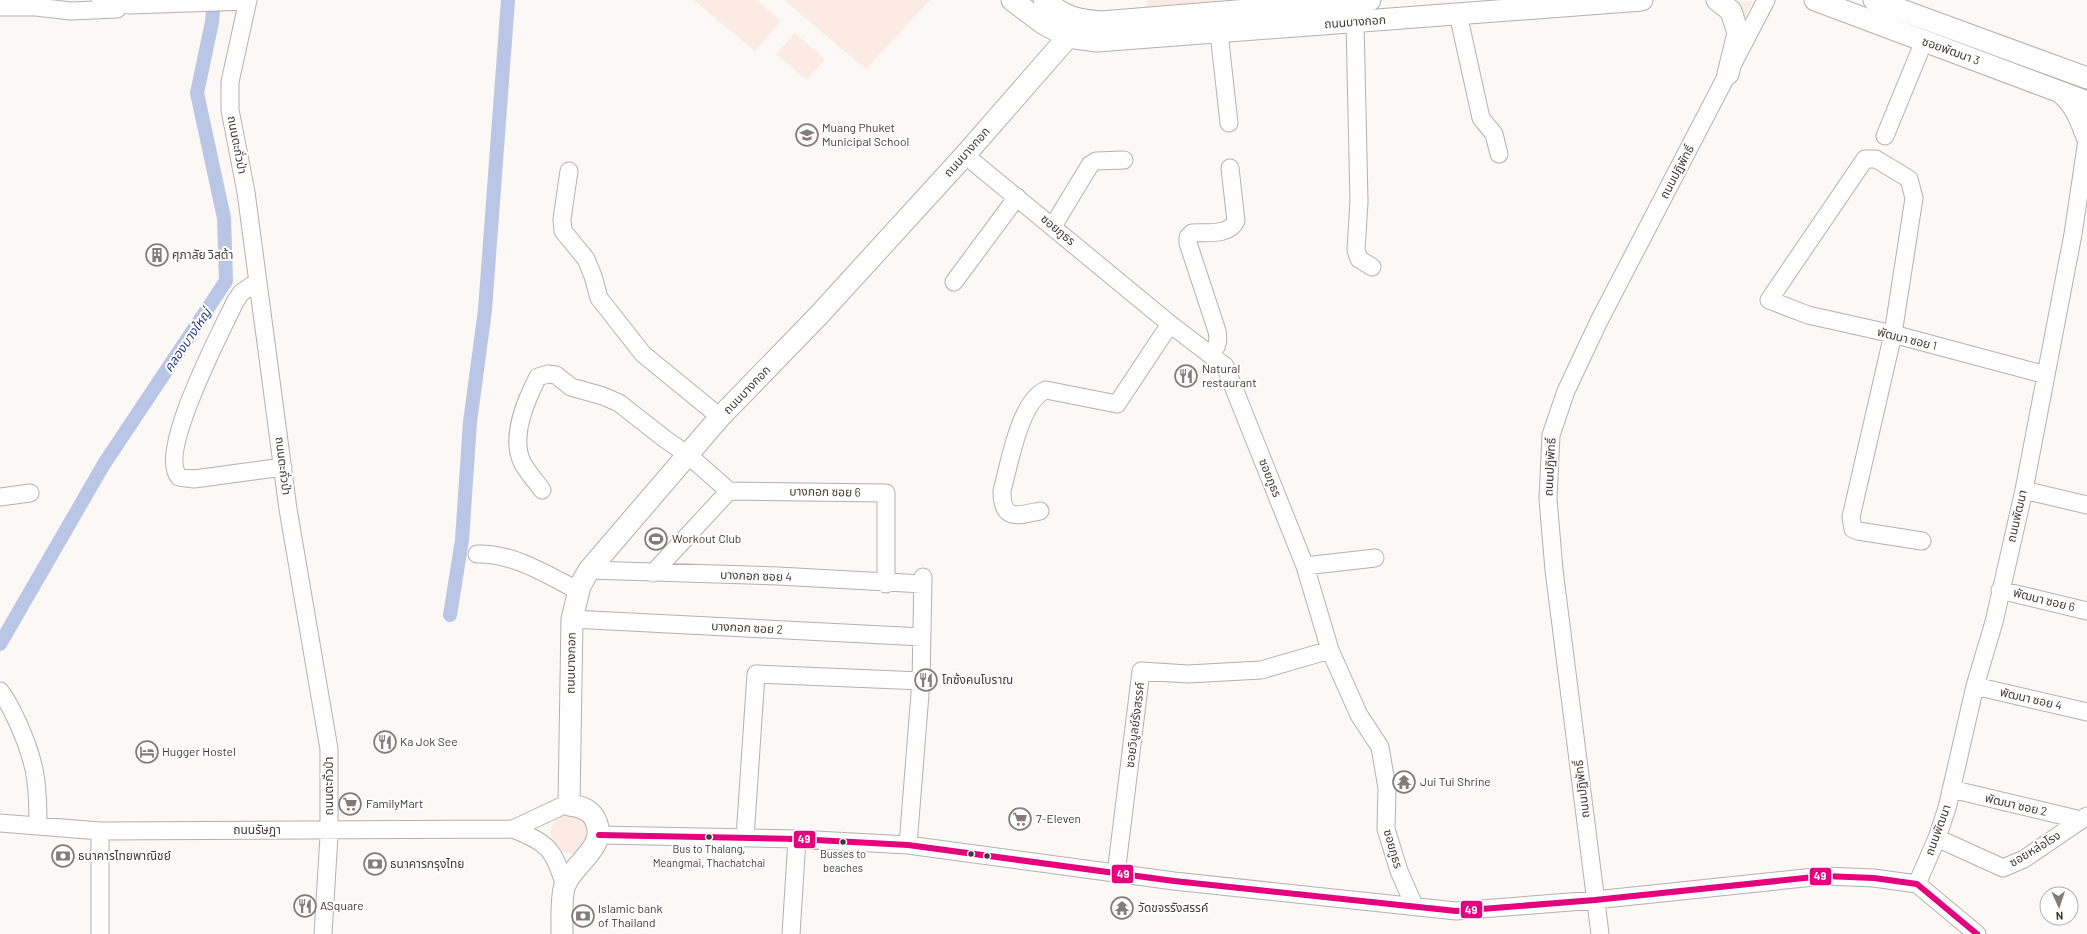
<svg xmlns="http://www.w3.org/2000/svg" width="2087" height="934" viewBox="0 0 2087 934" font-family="Barlow,'Noto Sans Thai',sans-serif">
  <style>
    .green { fill: #fceae4 }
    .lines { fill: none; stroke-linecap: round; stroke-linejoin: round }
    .canal { stroke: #bac6e5; stroke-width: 14 }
    .minor-casing { stroke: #b6b0ae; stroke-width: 19 }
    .major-casing { stroke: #b6b0ae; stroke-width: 23 }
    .minor { stroke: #fefefe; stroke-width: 17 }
    .major { stroke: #fefefe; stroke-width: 21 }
    .bus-1-casing { stroke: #fff; stroke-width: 9 }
    .bus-1 { stroke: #e5007d; stroke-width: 6 }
    .bus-dot { fill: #423936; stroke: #fff; stroke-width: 1.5 }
    .labels { text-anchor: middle; stroke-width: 4; stroke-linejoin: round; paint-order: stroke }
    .bus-label { font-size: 11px; fill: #423936; stroke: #fff }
    .street-label { font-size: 12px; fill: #423936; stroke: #fff }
    .poi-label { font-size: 12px; fill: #423936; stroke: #fff; text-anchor: start }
    .water-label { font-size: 13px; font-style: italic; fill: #2e427a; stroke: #fff }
    .line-badge { stroke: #fff; stroke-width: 1.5 }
    .badge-label { font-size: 11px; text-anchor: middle; font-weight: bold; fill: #fff }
  </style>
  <rect width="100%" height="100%" fill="#fbf8f6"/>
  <path class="green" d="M694,0H757L781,21L755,51Z
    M784,0H930L866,69Z
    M1147,0H1226L1146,7Z
    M1753,1L1744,18L1735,2Z
    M795,33L825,59L807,80L776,54Z
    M565,814L583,817L592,835L576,854L562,852L552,842C549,829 552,820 565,814Z"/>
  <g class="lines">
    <path class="canal" d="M450,615L462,540L470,422L485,310L508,0
      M0,644L104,464L226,281L224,218L197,93L212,22L214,0"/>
    <g class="minor-casing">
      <path id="minor" d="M100,0L129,5L248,1
        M248,0L230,82V110L246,192L288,509L329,749V836L323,934
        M0,7H36L71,11L117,9
        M1458,14L1481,118L1494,134L1499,154
        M1355,22L1359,202L1356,250L1359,259L1372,267
        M1219,33L1229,123
        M1885,136L1924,41
        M965,155L1170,324L1225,366L1305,566L1330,650L1359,715L1380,747L1387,788L1386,829L1399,871L1414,905
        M569,171L562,219L563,231L586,259L593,276L599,298L643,354L720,417
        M1053,226L1090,165L1096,161L1124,160
        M258,281L241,293L235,302C221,332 157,452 179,477L194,479L283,467
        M954,282L1017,197
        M1211,355C1217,347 1219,342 1217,331L1188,243V237L1192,233C1206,232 1229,236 1236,221L1230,168
        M542,490C536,481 527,472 522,462C510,436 526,400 538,377L548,374L556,375L571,387L603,396L619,403L665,439L688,455L729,491L886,493V584
        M2024,490L2087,505
        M0,497L30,493
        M1040,511C1016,516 1002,521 1002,491C1009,465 1020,400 1046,390L1117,404L1170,324
        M1922,541L1858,531L1853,529L1851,517L1893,334L1914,198L1909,179L1876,159H1865L1769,300L1808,315L1893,334L2046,375
        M477,554C514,553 547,575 579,591
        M1305,566L1375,558
        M589,570L778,576L923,584
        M653,573L729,491
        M2000,590L2087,611
        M572,619L922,637
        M921,681L923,577
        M1975,686L2087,712
        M0,691C8,701 13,712 18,723C36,763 38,783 38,826
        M1951,789L2081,820
        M0,823L100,831L513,829L562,806L569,805
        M513,829C549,844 553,848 565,886
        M599,835L797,839L908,845L1174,881L1456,911L1595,900L1824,876L1874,878L1917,884L1977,934
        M745,838L756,674L921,681L908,845
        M1937,838L2003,868L2024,859L2087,816
        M1116,874L1141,671L1188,674L1261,670L1330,650
        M1917,884L1937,838L1947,808L1975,686L1994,622L2024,490L2073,234L2087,140
        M100,934V831
        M791,934L797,839
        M1600,934L1554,570L1548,499L1551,435L1566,391L1599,321L1766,0"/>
    </g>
    <g class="major-casing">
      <path id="major" d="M1012,0L1044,24L1068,37L1097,41L1642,0
        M1044,0C1065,17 1075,20 1101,22L1370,0
        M1717,0L1731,11L1738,33L1728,74
        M1815,0L2087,102
        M1874,0L2087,78
        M2060,92C2075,104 2080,119 2087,137
        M562,934C562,923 561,894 565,885C574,862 609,847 595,819C590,809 580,806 569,805L572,619L580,586L589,570L720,417L819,315L965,155L1068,37L1077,20"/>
    </g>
    <use href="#minor" class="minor"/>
    <use href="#major" class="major"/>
    <g class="bus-1-casing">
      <path id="bus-1" d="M599,835L797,839L908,845L1174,881L1456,911L1595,900L1824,876L1874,878L1917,884L1977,934"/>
    </g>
    <use href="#bus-1" class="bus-1"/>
  </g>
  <defs>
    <g id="school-ring" transform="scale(1.15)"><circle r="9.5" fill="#fff" stroke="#837c79" stroke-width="1.5"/><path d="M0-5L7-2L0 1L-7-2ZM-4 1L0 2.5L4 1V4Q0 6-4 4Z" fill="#837c79"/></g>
    <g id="building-ring" transform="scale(1.15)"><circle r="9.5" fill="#fff" stroke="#837c79" stroke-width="1.5"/><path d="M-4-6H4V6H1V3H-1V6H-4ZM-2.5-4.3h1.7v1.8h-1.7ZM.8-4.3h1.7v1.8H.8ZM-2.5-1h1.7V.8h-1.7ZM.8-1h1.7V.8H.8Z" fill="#837c79"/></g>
    <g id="restaurant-ring" transform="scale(1.15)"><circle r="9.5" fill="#fff" stroke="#837c79" stroke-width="1.5"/><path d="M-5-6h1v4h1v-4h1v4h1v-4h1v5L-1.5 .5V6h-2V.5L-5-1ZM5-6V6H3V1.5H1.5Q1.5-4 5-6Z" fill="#837c79"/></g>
    <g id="stadium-ring" transform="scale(1.15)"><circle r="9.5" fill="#fff" stroke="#837c79" stroke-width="1.5"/><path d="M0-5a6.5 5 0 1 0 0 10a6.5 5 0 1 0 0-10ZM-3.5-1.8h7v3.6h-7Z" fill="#837c79"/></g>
    <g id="hotel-ring" transform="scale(1.15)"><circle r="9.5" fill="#fff" stroke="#837c79" stroke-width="1.5"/><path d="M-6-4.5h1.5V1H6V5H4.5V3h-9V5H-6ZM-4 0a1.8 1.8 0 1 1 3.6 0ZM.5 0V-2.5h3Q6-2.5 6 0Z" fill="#837c79"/></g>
    <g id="temple-ring" transform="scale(1.15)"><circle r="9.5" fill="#fff" stroke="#837c79" stroke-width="1.5"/><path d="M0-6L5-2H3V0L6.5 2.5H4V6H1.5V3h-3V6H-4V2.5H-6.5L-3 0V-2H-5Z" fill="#837c79"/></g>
    <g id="supermarket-ring" transform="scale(1.15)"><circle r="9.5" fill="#fff" stroke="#837c79" stroke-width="1.5"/><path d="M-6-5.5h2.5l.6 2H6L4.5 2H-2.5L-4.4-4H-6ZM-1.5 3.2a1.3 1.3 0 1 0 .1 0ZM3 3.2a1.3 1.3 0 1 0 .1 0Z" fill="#837c79"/></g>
    <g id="bank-ring" transform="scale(1.15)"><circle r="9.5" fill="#fff" stroke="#837c79" stroke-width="1.5"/><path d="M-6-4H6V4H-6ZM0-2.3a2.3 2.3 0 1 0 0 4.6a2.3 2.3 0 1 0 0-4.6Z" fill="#837c79"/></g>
  </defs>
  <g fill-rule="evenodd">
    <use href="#school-ring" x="807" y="135"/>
    <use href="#building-ring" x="157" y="255"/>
    <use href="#restaurant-ring" x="1186" y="376"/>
    <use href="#stadium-ring" x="656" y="539"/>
    <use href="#restaurant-ring" x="926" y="680"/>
    <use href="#restaurant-ring" x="385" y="742"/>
    <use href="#hotel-ring" x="147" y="752"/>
    <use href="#temple-ring" x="1404" y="782"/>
    <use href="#supermarket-ring" x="350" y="804"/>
    <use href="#supermarket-ring" x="1020" y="819"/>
    <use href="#bank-ring" x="63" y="856"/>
    <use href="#bank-ring" x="375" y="864"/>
    <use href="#restaurant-ring" x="305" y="906"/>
    <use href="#temple-ring" x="1122" y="908"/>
    <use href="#bank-ring" x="583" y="916"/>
  </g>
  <g class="bus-dot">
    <circle cx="709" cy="837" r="3.5"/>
    <circle cx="843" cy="842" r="3.5"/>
    <circle cx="971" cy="854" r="3.5"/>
    <circle cx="987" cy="856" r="3.5"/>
  </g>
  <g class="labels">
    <g class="bus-label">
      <text x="709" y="853">Bus to Thalang,<tspan x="709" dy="14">Meangmai, Thachatchai</tspan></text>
      <text x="843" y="858">Busses to<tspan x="843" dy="14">beaches</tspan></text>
    </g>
    <g class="street-label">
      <text transform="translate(1355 22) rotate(-4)" y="4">ถนนบางกอก</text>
      <text transform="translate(1951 51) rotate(20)" y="4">ซอยพัฒนา 3</text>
      <text transform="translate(237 145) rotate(79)" y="4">ถนนตะกั่วป่า</text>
      <text transform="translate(967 152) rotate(-48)" y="4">ถนนบางกอก</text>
      <text transform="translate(1677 172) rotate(-62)" y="4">ถนนปฏิพัทธิ์</text>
      <text transform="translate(1058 230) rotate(40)" y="4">ซอยภูธร</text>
      <text transform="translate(1907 339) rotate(14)" y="4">พัฒนา ซอย 1</text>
      <text transform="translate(747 390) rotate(-46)" y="4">ถนนบางกอก</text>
      <text transform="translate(283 466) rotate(83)" y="4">ถนนตะกั่วป่า</text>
      <text transform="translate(1550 467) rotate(-87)" y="4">ถนนปฏิพัทธิ์</text>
      <text transform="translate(1270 478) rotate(68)" y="4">ซอยภูธร</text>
      <text transform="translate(825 492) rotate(1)" y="4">บางกอก ซอย 6</text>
      <text transform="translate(2017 516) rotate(-77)" y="4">ถนนพัฒนา</text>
      <text transform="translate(756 576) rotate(2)" y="4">บางกอก ซอย 4</text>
      <text transform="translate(2044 600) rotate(14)" y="4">พัฒนา ซอย 6</text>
      <text transform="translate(747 628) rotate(3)" y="4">บางกอก ซอย 2</text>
      <text transform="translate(571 663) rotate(-89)" y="4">ถนนบางกอก</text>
      <text transform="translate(2031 699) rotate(13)" y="4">พัฒนา ซอย 4</text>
      <text transform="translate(1135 725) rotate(-83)" y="4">ซอยวิบูลย์รังสรรค์</text>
      <text transform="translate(329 786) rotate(-90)" y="4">ถนนตะกั่วป่า</text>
      <text transform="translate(1582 789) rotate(-97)" y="4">ถนนปฏิพัทธิ์</text>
      <text transform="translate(2016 805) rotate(13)" y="4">พัฒนา ซอย 2</text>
      <text x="257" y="834">ถนนรัษฎา</text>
      <text transform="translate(1938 830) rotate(-70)" y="4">ถนนพัฒนา</text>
      <text transform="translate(1393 849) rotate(74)" y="4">ซอยภูธร</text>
      <text transform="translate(2035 849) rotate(-31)" y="4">ซอยหล่อโรง</text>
    </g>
    <g class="poi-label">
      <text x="822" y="132">Muang Phuket<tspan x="822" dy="14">Municipal School</tspan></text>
      <text x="172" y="259">ศุภาลัย วิสต้า</text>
      <text x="1202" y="373">Natural<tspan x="1202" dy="14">restaurant</tspan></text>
      <text x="672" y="543">Workout Club</text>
      <text x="942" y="684">โกซ้งคนโบราณ</text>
      <text x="400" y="746">Ka Jok See</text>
      <text x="162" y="756">Hugger Hostel</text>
      <text x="1420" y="786">Jui Tui Shrine</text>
      <text x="366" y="808">FamilyMart</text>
      <text x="1036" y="823">7-Eleven</text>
      <text x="78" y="860">ธนาคารไทยพาณิชย์</text>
      <text x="390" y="868">ธนาคารกรุงไทย</text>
      <text x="320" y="910">ASquare</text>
      <text x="1138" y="912">วัดขจรรังสรรค์</text>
      <text x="598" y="913">Islamic bank<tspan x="598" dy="14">of Thailand</tspan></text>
    </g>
    <g class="water-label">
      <text transform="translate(187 340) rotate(-56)" y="5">คลองบางใหญ่</text>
    </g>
  </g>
  <g class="line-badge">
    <rect x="793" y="830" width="23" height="19" rx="4" fill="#e5007d"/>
    <rect x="1111" y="864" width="23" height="20" rx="4" fill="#e5007d"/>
    <rect x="1809" y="867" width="23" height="19" rx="4" fill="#e5007d"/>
    <rect x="1460" y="900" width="23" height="19" rx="4" fill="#e5007d"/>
  </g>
  <g class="badge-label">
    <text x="804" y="843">49</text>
    <text x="1123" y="878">49</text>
    <text x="1820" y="880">49</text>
    <text x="1471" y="914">49</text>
  </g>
  <g transform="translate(2059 906) rotate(177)"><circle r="19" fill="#ffffff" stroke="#b3b0af"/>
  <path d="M0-3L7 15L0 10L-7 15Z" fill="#837c79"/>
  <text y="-6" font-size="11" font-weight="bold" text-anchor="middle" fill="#423936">N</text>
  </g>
</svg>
